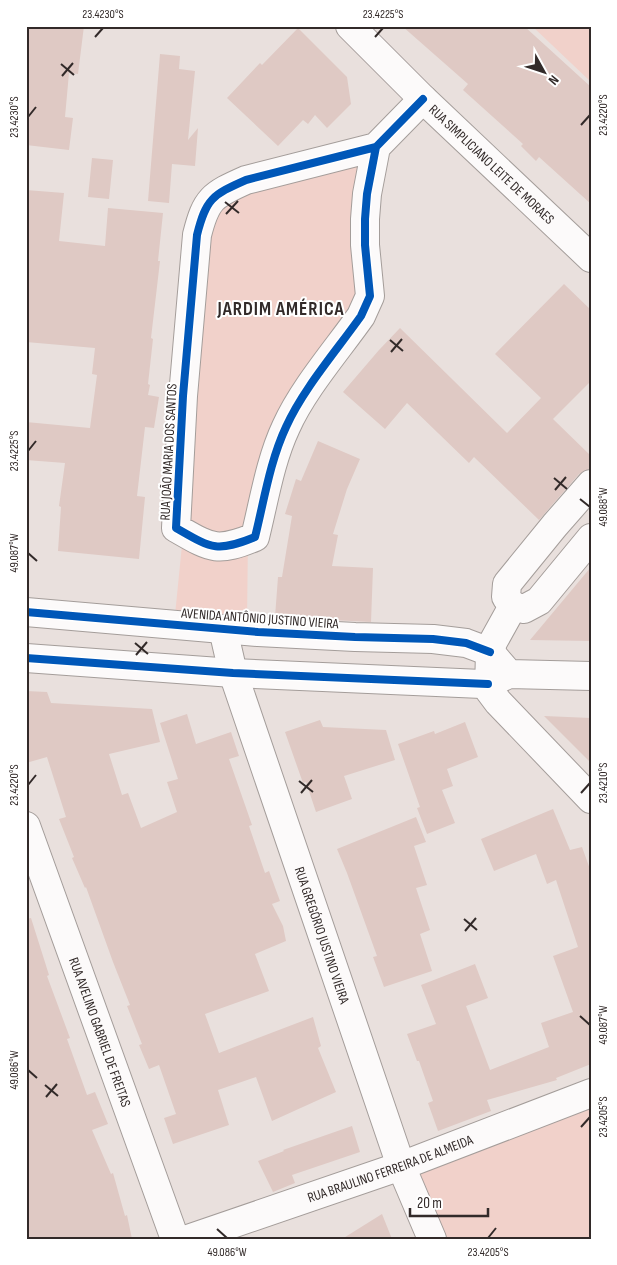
<svg xmlns="http://www.w3.org/2000/svg" width="617" height="1265" viewBox="0 0 617 1265" font-family="'Sofia Sans Condensed',sans-serif">
  <style>
    .green { fill: #f1d1ca }
    .building { fill: #dfc9c4 }
    .lines { fill: none; stroke-linecap: round; stroke-linejoin: round }
    .minor-casing { stroke: #a49d9a; stroke-width: 30 }
    .secondary-casing { stroke: #a49d9a; stroke-width: 30 }
    .minor { stroke: #fcfafa; stroke-width: 28 }
    .secondary { stroke: #fcfafa; stroke-width: 28 }
    .cycleway-casing { stroke: #fff; stroke-width: 11 }
    .cycleway { stroke: #0057b8; stroke-width: 8 }
    .ticks { fill: none; stroke: #322a29; stroke-width: 2 }
    .labels { text-anchor: middle; stroke-width: 4; stroke-linejoin: round; paint-order: stroke }
    .street-label { font-size: 14px; fill: #322a29; stroke: #fff }
    .district-label { font-size: 19px; font-weight: bold; letter-spacing: 1px; fill: #322a29; stroke: #fff }
    .neatline { fill: none; stroke: #322a29; stroke-width: 2 }
    .ticks-label { font-size: 12px; text-anchor: middle; fill: #322a29 }
  </style>
  <rect width="100%" height="100%" fill="#e9e0dd"/>
  <path class="green" d="M532,26H591V82Z
    M364,157L366,290L307,382L248,536L247,622L175,615L185,515L199,237L222,197Z
    M591,1093V1239H432L401,1166Z"/>
  <path class="building" d="M26,26H84L78,74L69,73L65,117L73,118L69,150L26,145Z
    M402,26H524L591,87V204L539,157L536,161L521,146L523,144L463,90L468,84Z
    M298,28L347,77L351,104L327,128L315,115L308,124L303,120L278,146L227,98L260,63L262,65Z
    M160,54L180,56L179,69L195,71L188,140L198,128L195,166L172,164L169,203L148,201Z
    M92,158L113,160L109,199L88,197Z
    M26,190L64,193L59,241L105,246L108,208L163,213L158,261H160L151,338L153,339L148,384L150,385L148,395L159,397L154,428L145,427L137,496L145,497L139,559L58,551L61,507L59,506L65,463L26,460V422L90,428L97,375L92,374L95,348L26,342Z
    M564,284L591,310V381L553,419L591,456V468L579,474L539,520L474,457L469,463L407,403L385,429L343,392L379,350L400,328L507,433L541,398L495,354Z
    M318,441L360,459L347,489L333,534L338,535L332,566L373,568L371,622L275,617L278,577H282L292,516L285,514L296,479L301,481Z
    M591,567V641L530,640Z
    M26,691L47,692L51,703L152,709L160,742L109,754L122,795L128,793L141,828L177,812L167,782L178,779L160,723L187,714L196,744L231,732L239,756L229,759L252,825L249,826L265,873L269,871L280,901L272,904L283,926L286,941L255,954L269,991L205,1014L219,1053L313,1017L321,1046L318,1048L336,1092L272,1121L256,1077L218,1090L229,1125L173,1144L164,1118L176,1114L159,1065L149,1069L139,1045L142,1044L127,1006L130,1005L113,962L86,887L85,888L72,858L74,857L59,819L66,817L47,757L26,763Z
    M544,716L591,718V763Z
    M320,720L323,727L386,730L395,760L344,776L352,799L316,812L306,782L303,783L285,732Z
    M465,722L478,757L447,769L453,786L442,790L455,823L427,834L417,808L420,807L398,744L434,731L435,734Z
    M553,809L570,850L582,847L591,872V1064L556,1078L557,1080L487,1100L491,1111L438,1131L428,1103L433,1101L419,1061H417L407,1034L436,1024L421,985L475,964L488,998L466,1006L490,1070L549,1047L541,1023L573,1012L553,956L578,947L556,880L547,884L536,854L494,871L481,839Z
    M416,817L426,842L414,846L427,885L416,888L430,930L420,934L432,971L384,987L373,957L377,956L347,873L337,849Z
    M31,918L49,975L47,976L70,1038L67,1039L87,1095L95,1092L108,1124L92,1130L111,1174L113,1173L125,1216L127,1215L132,1239H26V919Z
    M352,1126L360,1152L292,1175L295,1183L273,1192L258,1161L284,1151L283,1150Z
    M382,1214L392,1239H342Z"/>
  <g class="lines">
    <g class="minor-casing">
      <g id="minor">
        <path id="s1" d="M350,26L423,99L591,258"/>
        <path d="M376,147L367,194L365,219V245L370,296L361,316C337,350 303,389 286,427C270,461 264,501 255,537C216,553 211,548 176,528L183,396L197,235C206,199 212,195 246,180L376,147L423,99"/>
        <path d="M591,484L555,525L507,584L506,597L513,606L524,609L539,601L591,538"/>
        <path d="M513,606L493,642L490,652L489,690L498,702L591,799"/>
        <path id="s2" d="M223,629L233,673L401,1166L432,1239"/>
        <path id="s3" d="M26,826L175,1239"/>
        <path id="s4" d="M188,1239L401,1166L591,1093"/>
      </g>
    </g>
    <g class="secondary-casing">
      <path id="secondary" d="M26,612L258,632L355,637L433,639L466,643L490,652L509,674
        M26,658L233,673L482,684H488L509,674L591,676"/>
    </g>
    <use href="#minor" class="minor"/>
    <use href="#secondary" class="secondary"/>
    <g class="cycleway-casing">
      <path id="cycleway" d="M376,147L367,194L365,219V245L370,296L361,316C337,350 303,389 286,427C270,461 264,501 255,537C216,553 211,548 176,528L183,396L197,235C206,199 212,195 246,180L376,147L423,99
        M26,612L258,632L355,637L433,639L466,643L490,652
        M26,658L233,673L488,684"/>
    </g>
    <use href="#cycleway" class="cycleway"/>
  </g>
  <path class="ticks" d="M95,37L103,28M375,37L383,28M61,64L74,75M62,76L73,63M28,117L36,107M581,125L590,115M225,202L239,213M226,214L238,201M390,340L403,351M391,352L402,339M28,451L36,441M554,478L567,489M555,490L566,477M580,499L590,507M28,553L37,561M135,643L148,654M136,655L147,642M299,781L313,792M28,785L36,775M301,793L312,780M581,793L590,783M464,919L477,930M465,931L476,918M580,1016L590,1025M28,1070L37,1078M45,1085L58,1096M46,1097L57,1084M581,1127L590,1117M217,1229L227,1238M488,1238L496,1228"/>
  <g class="labels">
    <g class="street-label">
      <text dy="5" stroke="none"><textPath href="#s1" startOffset="198">RUA SIMPLICIANO LEITE DE MORAES</textPath></text>
      <text transform="translate(168 452) rotate(-87)" y="5">RUA JOÃO MARIA DOS SANTOS</text>
      <text transform="translate(260 618) rotate(4)" y="5">AVENIDA ANTÔNIO JUSTINO VIEIRA</text>
      <text dy="5" stroke="none"><textPath href="#s2" startOffset="322">RUA GREGÓRIO JUSTINO VIEIRA</textPath></text>
      <text dy="5" stroke="none"><textPath href="#s3" startOffset="219">RUA AVELINO GABRIEL DE FREITAS</textPath></text>
      <text dy="5" stroke="none"><textPath href="#s4" startOffset="214">RUA BRAULINO FERREIRA DE ALMEIDA</textPath></text>
    </g>
    <g class="district-label">
      <text x="281" y="315">JARDIM AMÉRICA</text>
    </g>
  </g>
  <rect width="617" height="1265" fill="none" stroke="#ffffff" stroke-width="55"/>
  <g transform="translate(544 72) rotate(130)" stroke="#ffffff" stroke-width="4" paint-order="stroke">
  <path d="M0-4L9 19L0 12L-9 19Z" fill="#322a29"/>
  <text y="-8" font-size="14" font-weight="bold" text-anchor="middle" fill="#322a29">N</text>
  </g>
  <path d="M410 1208v8h78v-8" fill="none" stroke="#322a29" stroke-width="2.5"/>
  <text x="417" y="1208" font-size="15" fill="#322a29" stroke="#ffffff" stroke-width="4" paint-order="stroke">20 m</text>
  <rect x="28" y="28" width="562" height="1210" class="neatline"/>
  <g class="ticks-label">
    <text x="103" y="18">23.4230°S</text>
    <text x="383" y="18">23.4225°S</text>
    <text transform="translate(603 115) rotate(-90)" y="4">23.4220°S</text>
    <text transform="translate(14 117) rotate(-90)" y="4">23.4230°S</text>
    <text transform="translate(14 451) rotate(-90)" y="4">23.4225°S</text>
    <text transform="translate(603 507) rotate(-90)" y="4">49.088°W</text>
    <text transform="translate(14 553) rotate(-90)" y="4">49.087°W</text>
    <text transform="translate(603 783) rotate(-90)" y="4">23.4210°S</text>
    <text transform="translate(14 785) rotate(-90)" y="4">23.4220°S</text>
    <text transform="translate(603 1025) rotate(-90)" y="4">49.087°W</text>
    <text transform="translate(14 1070) rotate(-90)" y="4">49.086°W</text>
    <text transform="translate(603 1117) rotate(-90)" y="4">23.4205°S</text>
    <text x="227" y="1256">49.086°W</text>
    <text x="488" y="1256">23.4205°S</text>
  </g>
</svg>
